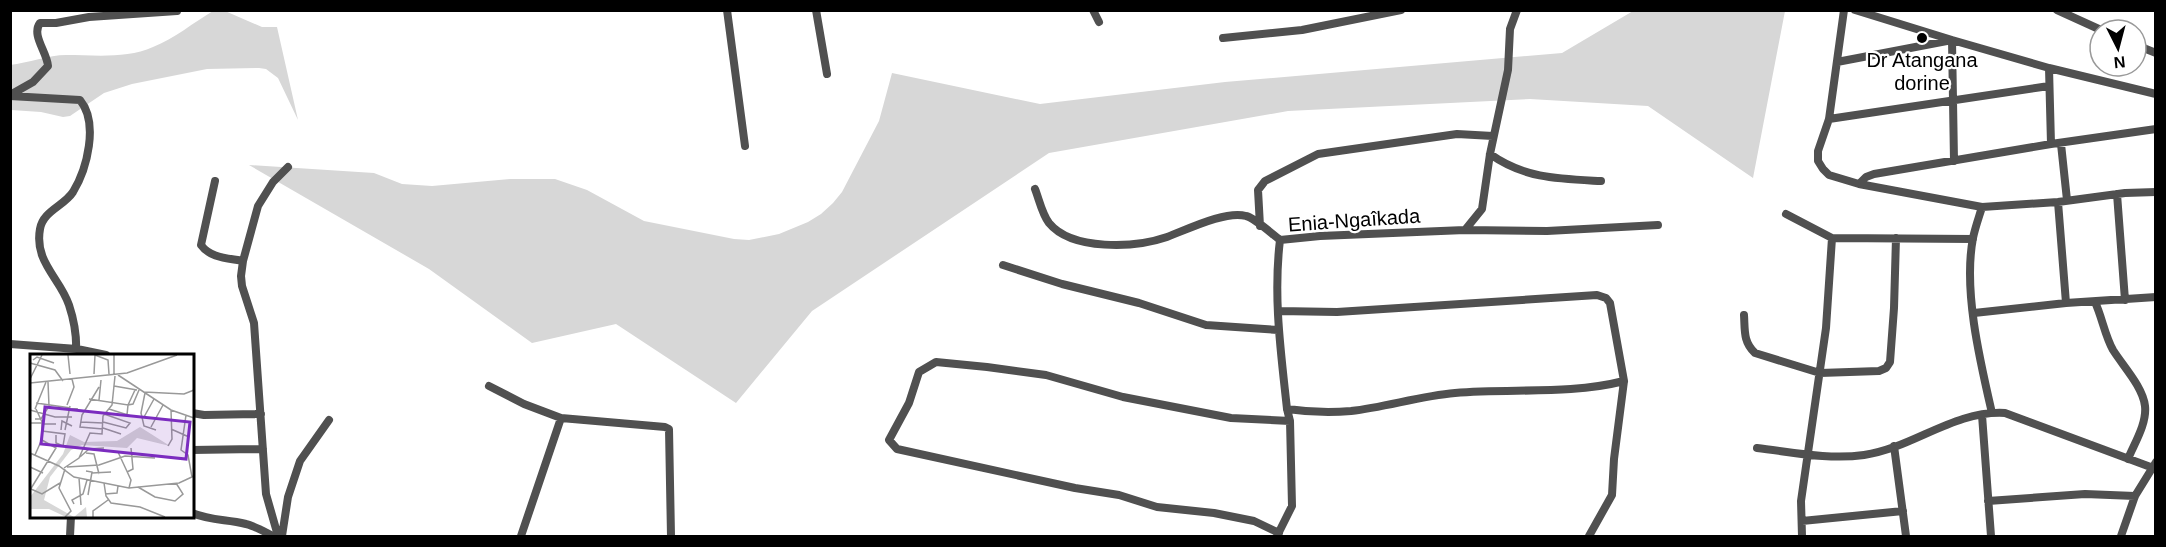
<svg xmlns="http://www.w3.org/2000/svg" width="2166" height="547" viewBox="0 0 2166 547" font-family="Arial,sans-serif">
  <style>
    .green { fill: #d7d7d7 }
    .lines { fill: none; stroke-linecap: round; stroke-linejoin: round }
    .minor { stroke: #505050; stroke-width: 8 }
    .poi-dot { fill: #000; stroke: #fff; stroke-width: 2 }
    .labels { text-anchor: middle; stroke-width: 4.5; stroke-linejoin: round; paint-order: stroke }
    .poi-label { font-size: 20px; fill: #000; stroke: #fff }
    .street-label { font-size: 20px; fill: #000; stroke: #fff }
    .inset-road { fill: none; stroke: #999; stroke-width: 1.5 }
    .view { fill: #7b2cbf; fill-opacity: 0.15; stroke: #7b2cbf; stroke-width: 3 }
    .inset-edge { fill: none; stroke: #000; stroke-width: 3 }
  </style>
  <rect width="100%" height="100%" fill="#fff"/>
  <path class="green" d="M213,11H225L262,27H277L298,120L278,78L266,69L259,68L207,69L132,84L104,93L70,116L63,117L41,112L11,110L10,65C28,63 49,55 66,55C94,55 126,59 153,47C174,39 194,22 213,11Z
    M1633,11H1785L1753,178L1648,106L1530,99L1288,111L1049,153L812,311L736,403L616,324L532,343L429,269L249,165L374,173L402,184L432,186L510,179H555L587,190L644,221L734,239L749,240L779,234L808,222L821,214L833,203L842,192L879,121L892,73L1040,104L1225,82L1562,53Z"/>
  <g class="lines">
    <path class="minor" d="M727,10L745,146
      M816,10L827,74
      M1093,10L1099,22
      M1844,10L1829,119L1818,151V161L1823,169L1829,175L1859,184L1982,207L2058,202L2125,193L2156,192
      M1855,10L1952,40L1954,161
      M2057,10L2101,30
      M1223,38L1302,30L1401,10
      M2136,45L2156,53
      M1837,62L1952,40L2049,68L2156,94
      M2049,68L2051,144
      M10,95L33,82L48,66C47,52 31,35 40,23H56L89,17L177,11
      M10,96L80,100C99,123 87,169 73,192C64,206 43,211 40,229C34,262 60,278 69,305C74,320 77,339 76,355
      M1829,119L2049,86
      M2061,144L2067,200
      M1490,154C1525,179 1560,179 1601,181
      M215,181L201,245C210,258 228,258 243,261
      M1859,184L1866,177L1874,174L2051,144L2156,129
      M1035,189C1039,199 1042,214 1049,223C1072,251 1135,248 1167,237C1186,230 1226,210 1246,216C1255,218 1272,234 1280,240
      M2117,194L2125,300
      M2058,202L2066,303
      M1982,207C1979,217 1975,228 1973,238C1963,290 1980,361 1992,413
      M1786,214L1832,238L1973,239
      M1260,226L1258,190L1265,181L1318,154L1457,134L1493,136
      M1465,230L1547,231L1658,225
      M1003,265L1062,284L1139,303L1206,325L1278,330
      M2095,302C2102,317 2105,336 2113,350C2123,366 2143,387 2145,406C2147,424 2134,444 2128,459
      M1279,311L1337,312L1597,295L1606,298L1610,303L1624,381L1614,459L1612,495L1589,536
      M1974,313L2066,303L2156,297
      M1744,315C1745,330 1743,342 1755,353L1820,373L1879,371L1886,368L1890,362L1894,308L1896,238
      M10,344L77,349L106,355
      M489,386L524,404L561,418L665,427L669,429L671,536
      M1287,409C1308,412 1329,413 1351,411C1386,407 1420,396 1455,393C1511,388 1569,395 1624,381
      M192,413L204,415L261,414
      M1982,415L1991,536
      M1894,446L1906,536
      M1757,448C1792,452 1828,460 1864,455C1913,448 1954,410 2005,413L2156,469
      M192,450L263,449
      M1988,501L2085,494L2135,496
      M192,513C212,521 226,519 246,524C255,526 265,532 273,536
      M1802,521L1903,511
      M1279,533L1254,521L1214,513L1157,507L1119,495L1075,488L897,449L889,440L909,403L919,372L936,362L987,367L1046,375L1123,397L1231,418L1290,421
      M70,536L71,516
      M278,536L266,494L254,323L242,286L241,276L243,261L258,206L273,182L288,167
      M282,536L288,497L300,461L329,420
      M521,536L561,418
      M1277,536L1292,506L1290,421L1287,409C1281,353 1273,297 1280,240L1320,236L1465,230L1482,209L1490,154L1508,70L1510,29L1517,10
      M1802,536L1801,501L1826,328L1832,238
      M2121,536L2135,496L2156,462"/>
  </g>
  <circle class="poi-dot" cx="1922" cy="38" r="6"/>
  <g class="labels">
    <g class="poi-label">
      <text x="1922" y="67">Dr Atangana<tspan x="1922" dy="23">dorine</tspan></text>
    </g>
    <g class="street-label">
      <text transform="translate(1354 220) rotate(-4)" y="7">Enia-Ngaîkada</text>
    </g>
  </g>
  <g transform="translate(30 354)">
    <rect width="164" height="164" fill="#fff"/>
    <path d="M110,73L140,92L107,84L97,94L52,91L41,96L20,123L14,146L44,163L56,153L57,163H36L19,155H0V143L33,100L40,81L54,88L87,87Z" fill="#d7d7d7"/>
    <path class="inset-road" d="M38,1L40,20M65,1L78,6L79,20M84,1V20M3,6L7,3L24,9M0,9L25,16L33,27M64,20L65,1M88,21L141,56L164,64M0,25L12,1M0,29L97,19L147,1M84,32L107,36M69,33L52,61L50,73L73,75M114,38L154,40L164,36M115,39L111,59L114,72L126,76M59,45L98,51L105,36M69,46L71,26M6,49L48,55M37,51L44,33L42,25M5,55L16,28M6,55L13,70H26M79,55L101,62M0,56L25,63H42M97,61L98,51L103,50L109,36M156,61L151,96L158,101L162,123M114,63L124,45M5,65H11L19,52L18,28M51,68L73,69M73,68L96,74L100,69L74,60M0,69H12V85L5,101M121,73L133,51M73,74L91,80M141,75L159,83M31,76L32,67L42,72M35,76L40,52M12,77L35,80L33,92L26,89V81M138,92L142,85L141,56M88,98L101,126L99,134M0,99L29,112L44,123L99,134L149,129L164,122M1,99L0,113L13,119M56,99L64,100L69,120M50,103L59,95L74,94M37,113L69,111L95,102L125,104M34,114L49,104L60,79L72,80L73,62L82,51L85,22M35,115L29,134L41,157L35,163M56,117L62,118L58,141M97,118L103,115L101,94M62,119L81,118M49,124L51,151M74,129L76,142L81,149L110,153L135,163M108,133L125,143L145,147L153,140L146,129M1,135L12,140L30,129M0,136L26,94L12,86M75,140L87,139L88,132M44,150L42,146L53,140L57,126M63,163V157L78,146"/>
    <path class="view" d="M15,53L160,68L156,105L11,90Z"/>
    <rect width="164" height="164" class="inset-edge"/>
  </g>
  <rect width="2166" height="547" fill="none" stroke="#000000" stroke-width="24"/>
  <g transform="translate(2118 48) rotate(174)"><circle r="28" fill="#ffffff" stroke="#999999" stroke-width="1.5"/>
  <path d="M0-4.5L10 22L0 15L-10 22Z" fill="#000000"/>
  <text y="-9" font-size="16" font-weight="bold" text-anchor="middle" fill="#000000">N</text>
  </g>
</svg>
